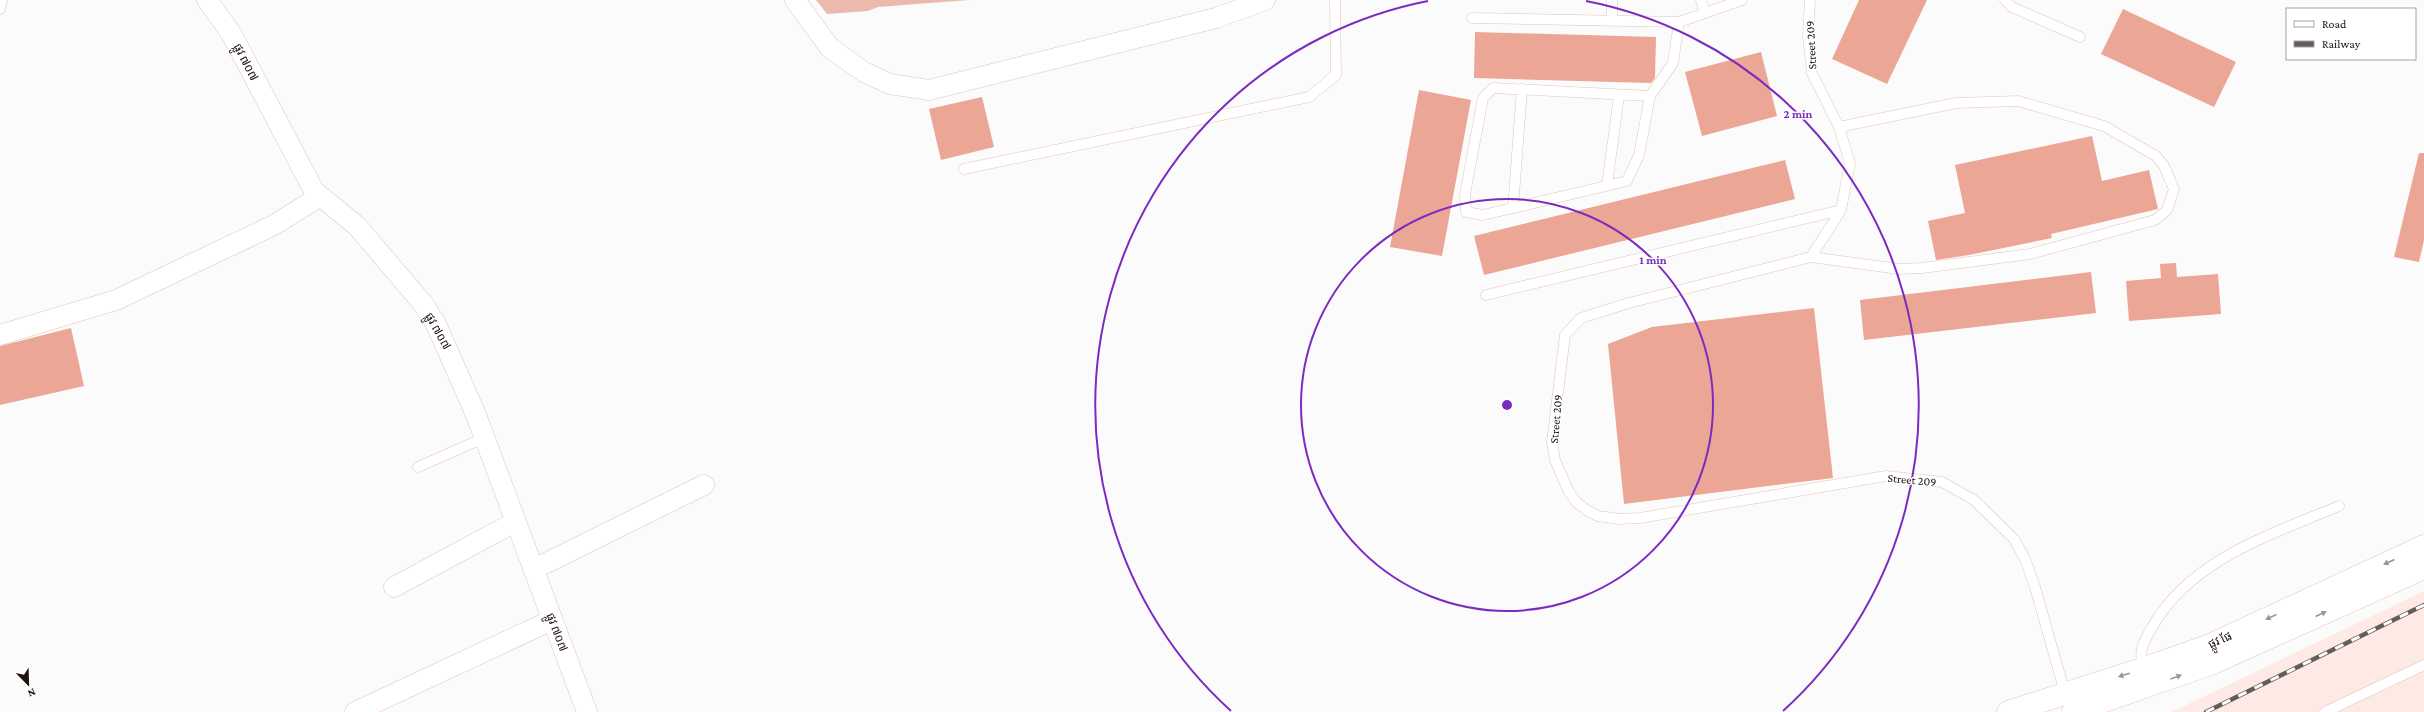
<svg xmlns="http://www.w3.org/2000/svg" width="2424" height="712" viewBox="0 0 2424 712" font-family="'Crimson Pro','Noto Sans Khmer',serif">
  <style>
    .built { fill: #fdeae5 }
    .green { fill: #eabaae }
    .building { fill: #eba695 }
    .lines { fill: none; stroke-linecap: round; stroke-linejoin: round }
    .service-casing { stroke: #e6c1b7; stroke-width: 11 }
    .minor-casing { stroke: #e6c1b7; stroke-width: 21 }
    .tertiary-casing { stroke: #e6c1b7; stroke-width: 23 }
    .service { stroke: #fff; stroke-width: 10 }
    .minor { stroke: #fff; stroke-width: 20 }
    .tertiary { stroke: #fff; stroke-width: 22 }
    .rail-casing { stroke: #655c59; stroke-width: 4.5 }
    .rail { stroke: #fff; stroke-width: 3; stroke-dasharray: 9; stroke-linecap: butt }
    .oneway { fill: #9b9593 }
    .ring { fill: none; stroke: #7b2cbf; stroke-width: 2 }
    .labels { text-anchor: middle; stroke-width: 3; stroke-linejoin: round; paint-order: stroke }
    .street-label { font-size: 12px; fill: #20130f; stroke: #fff }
    .centre { fill: #7b2cbf; stroke: #fff; stroke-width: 2 }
    .ring-label { font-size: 12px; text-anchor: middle; font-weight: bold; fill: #7b2cbf; stroke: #fff; stroke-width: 3; stroke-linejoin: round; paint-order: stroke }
  </style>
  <rect width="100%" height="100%" fill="#fbfbfb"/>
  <path class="built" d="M2424,591V712H2171L2178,709Z"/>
  <path class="green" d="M816,0H969L878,7L868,11L827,14Z"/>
  <path class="building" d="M1859,0H1927L1887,84L1832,59Z
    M2123,9L2236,62L2214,107L2101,54Z
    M1475,32L1656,37L1655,78L1651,83L1474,78Z
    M1761,52L1777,116L1702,136L1685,72Z
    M1419,90L1471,100L1442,256L1390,247Z
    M982,97L994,147L941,160L929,109Z
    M2092,136L2102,181L2149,170L2158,209L2051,234L2052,238L1969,255L1936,260L1928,221L1965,213L1955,165Z
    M2419,153H2424V240L2419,262L2394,257Z
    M1785,160L1795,199L1484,275L1474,236Z
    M2176,263L2177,277L2218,274L2221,314L2129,321L2126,281L2161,278L2160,264Z
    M2091,272L2096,313L1864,340L1860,300Z
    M1814,308L1833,478L1624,504L1608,344L1652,327Z
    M71,328L84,386L0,405V346Z"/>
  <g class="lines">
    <g class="service-casing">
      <path id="service" d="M1612,0V21
        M1701,0L1705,13
        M1810,0L1808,37L1812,73L1839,127L1850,163L1841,210L1811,257
        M2005,0L2012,7L2080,37
        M0,9L2,0
        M1472,18L1679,22L1742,0
        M1650,96L1493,88L1483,98L1465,194L1466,212L1483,215L1627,181L1639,155L1650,96L1673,63L1679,22
        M1839,127L1956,103L2018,101L2104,126L2156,156L2164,166L2174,189L2167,210L2155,220L2030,254L1922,268L1899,269L1811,257L1629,303L1581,318L1565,335L1552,442L1555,460L1568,490L1576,502L1588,511L1598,516L1619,519L1640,518L1886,476L1942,482L1974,500L2014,539L2025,559L2035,587L2065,693
        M964,169L1309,97L1336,75L1335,0
        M1607,185L1619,96
        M1513,208L1522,89
        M1486,295L1841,210
        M418,467L484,438
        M2145,668C2137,653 2143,643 2151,629C2189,560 2270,535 2339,506
        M2325,712L2424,665"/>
    </g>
    <g class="minor-casing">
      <path id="minor" d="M207,0L231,33L314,191L357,226L424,305L436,324L476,415L587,712
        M795,0L830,48L864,72L890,84L929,90L1216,18L1265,0
        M0,335L116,300L274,225L319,197
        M534,569L704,485
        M394,587L515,522
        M355,712L552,620"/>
    </g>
    <g class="tertiary-casing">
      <path id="tertiary" d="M2008,712L2145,668L2210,645L2424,546
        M2073,712L2213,663L2424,568"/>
    </g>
    <use href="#service" class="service"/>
    <use href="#minor" class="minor"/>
    <use href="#tertiary" class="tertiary"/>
    <g class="rail-casing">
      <path id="rail" d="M2206,712L2424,605"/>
    </g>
    <use href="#rail" class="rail"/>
  </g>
  <defs><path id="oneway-solid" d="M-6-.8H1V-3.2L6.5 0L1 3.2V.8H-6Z"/></defs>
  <g class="oneway">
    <use href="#oneway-solid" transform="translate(2389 562) rotate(155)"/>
    <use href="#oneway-solid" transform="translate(2321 614) rotate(-24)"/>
    <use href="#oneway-solid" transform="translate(2271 617) rotate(155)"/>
    <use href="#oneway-solid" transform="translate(2124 675) rotate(163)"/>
    <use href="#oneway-solid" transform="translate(2176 677) rotate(-20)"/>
  </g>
  <g class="ring">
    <circle cx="1507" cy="405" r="206"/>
    <path d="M1231 711A412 412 0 0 1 1428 1M1586 1A412 412 0 0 1 1783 711"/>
  </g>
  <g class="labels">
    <g class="street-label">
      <text transform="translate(1811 45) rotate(-93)" y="4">Street 209</text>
      <text transform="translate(246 62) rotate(63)" y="4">ផ្លូវ ៧០៧</text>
      <text transform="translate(438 331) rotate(61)" y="4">ផ្លូវ ៧០៧</text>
      <text transform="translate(1556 419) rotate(-85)" y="4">Street 209</text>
      <text transform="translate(1912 480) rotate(5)" y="4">Street 209</text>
      <text transform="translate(557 632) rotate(69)" y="4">ផ្លូវ ៧០៧</text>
      <text transform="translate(2220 640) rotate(-24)" y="4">ផ្លូវ ផែ</text>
    </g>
  </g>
  <circle cx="1507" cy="405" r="6" class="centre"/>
  <g class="ring-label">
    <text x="1798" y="118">2 min</text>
    <text x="1653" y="264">1 min</text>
  </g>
  <rect x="2286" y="8" width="130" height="52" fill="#ffffff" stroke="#a6a19f"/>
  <rect x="2294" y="21" width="20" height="6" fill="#ffffff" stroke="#a6a19f"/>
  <text x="2322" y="28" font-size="12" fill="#20130f">Road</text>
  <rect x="2294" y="41" width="20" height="6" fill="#655c59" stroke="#a6a19f"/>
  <text x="2322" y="48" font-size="12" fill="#20130f">Railway</text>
  <g transform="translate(28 684) rotate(157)" stroke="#ffffff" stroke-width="3" paint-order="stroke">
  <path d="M0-3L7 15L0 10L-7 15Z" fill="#20130f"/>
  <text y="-6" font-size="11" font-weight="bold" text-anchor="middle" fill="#20130f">N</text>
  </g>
</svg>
